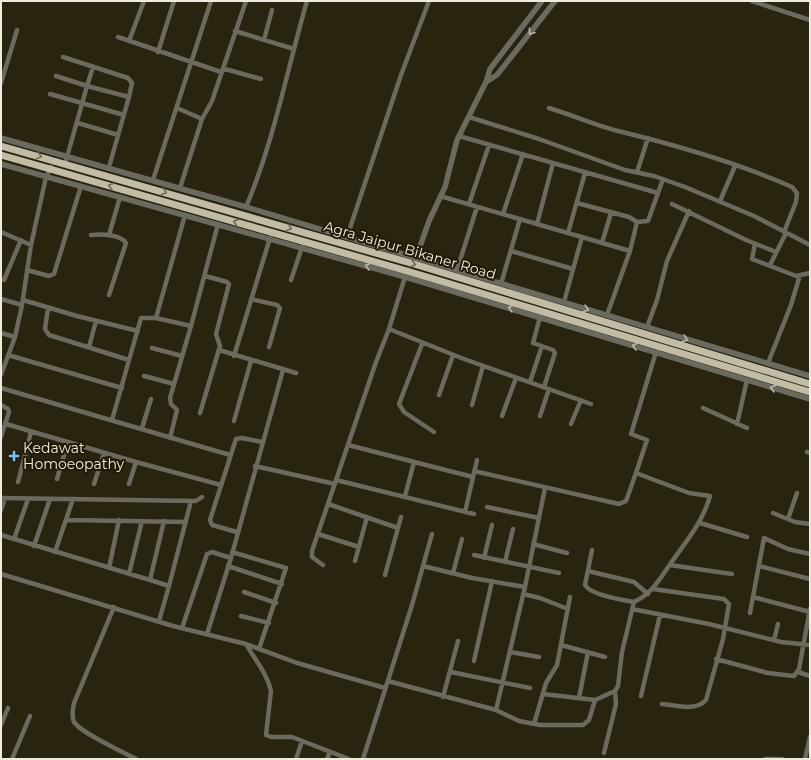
<svg xmlns="http://www.w3.org/2000/svg" width="811" height="760" viewBox="0 0 811 760" font-family="Montserrat,sans-serif">
  <style>
    .lines { fill: none; stroke-linecap: round; stroke-linejoin: round }
    .minor { stroke: #6c695f; stroke-width: 4.5 }
    .tertiary { stroke: #6c695f; stroke-width: 5.5 }
    .trunk { stroke: #c2bca6; stroke-width: 7 }
    .oneway { stroke: #bbb8ac }
    .oneway2 { stroke: #716b56 }
    .poi-dot { fill: #7abff8; stroke: #201a06; stroke-width: 1.5 }
    .labels { text-anchor: middle; stroke-width: 4; stroke-linejoin: round; paint-order: stroke }
    .street-label { font-size: 14px; fill: #efecdf; stroke: #201a06 }
    .poi-label { font-size: 14px; fill: #efecdf; stroke: #201a06; text-anchor: start }
  </style>
  <rect width="100%" height="100%" fill="#29240f"/>
  <g class="lines">
    <path class="minor" d="M752,1L810,20
      M235,31L294,49
      M118,37L221,72L225,69L261,79
      M264,40L272,10
      M129,41L144,1
      M158,52L174,1
      M63,57L128,78L132,83L129,97
      M56,76L87,86L93,67
      M1,83L17,30
      M50,94L124,115
      M177,108L202,119
      M549,108C572,115 595,125 618,131C676,145 738,163 792,187L797,193L796,202L784,232
      M469,117L539,139L625,170L654,176L685,187L754,216L810,245
      M78,123L118,135
      M459,136L658,193
      M65,164L87,86L129,97L109,167
      M637,172L648,138
      M153,180L211,1
      M180,188L202,119L212,101L246,1
      M440,196L630,251
      M720,201L735,166
      M577,203L629,217L637,222
      M469,204L489,145
      M672,204L746,240L776,252
      M246,207C274,141 287,70 307,1
      M503,214L523,154
      M537,224L553,163
      M1,232L31,245
      M568,233L585,173
      M91,235C101,234 120,234 126,243L109,295
      M109,235L120,197
      M347,237L401,75L429,1
      M602,243L611,213
      M755,244L752,259L796,276L810,273
      M511,251L573,269
      M770,265L786,233
      M27,270L49,276L54,274L81,186
      M457,270L477,207
      M4,280L21,240
      M291,280L302,247
      M501,284L520,219
      M1,299L22,305L31,245L46,177L51,167
      M251,299L277,305L280,308L269,347
      M23,300L77,316L138,331
      M564,302L582,237
      M48,308L45,329L49,335L129,360
      M607,315L630,251L637,222L648,221L663,179
      M540,317L533,343L553,350L555,353L544,387
      M156,318L185,215
      M647,327L657,300L667,261L689,211
      M389,329L464,359L591,404
      M1,333L15,337
      M422,344L399,404L404,412L434,432
      M89,347L96,321
      M152,348L182,356
      M219,350L296,373
      M8,355L122,388
      M234,356L270,238
      M768,363L791,305L800,275
      M1,375L15,337L22,305
      M144,376L174,384
      M530,382L542,346
      M1,388L230,455
      M439,395L453,355
      M1,405L8,409L9,412L1,437
      M472,405L483,366
      M703,408L747,428
      M200,413L220,346L216,334L229,284L227,282L205,276
      M502,416L516,378
      M540,416L549,389
      M112,420L141,318H156L191,326
      M234,421L251,361
      M6,424L136,462L221,485
      M571,424L581,400
      M737,424L747,380
      M142,428L151,399
      M170,438L177,410L171,404L170,398L191,326L218,224
      M348,445L473,477
      M807,452L810,453
      M255,466L335,484
      M474,471L619,504L626,501L636,473
      M57,479L68,442
      M336,480L474,514
      M18,482L31,432
      M94,484L104,453
      M129,484L136,462
      M405,496L414,462
      M1,498L196,501L202,497
      M328,504L398,528
      M487,507L539,518
      M1,510L5,498
      M465,512L477,460
      M773,513L795,522L810,524
      M788,519L797,493
      M66,520L186,522
      M700,523L747,537
      M237,532L212,525L210,520L236,439L242,438L262,442
      M318,534L359,547
      M1,535L150,580
      M14,539L28,499
      M533,544L567,553
      M34,546L50,499
      M592,550L585,585C590,595 623,600 634,602
      M55,552L73,499
      M232,552L286,568L259,649
      M474,555L559,573
      M484,558L492,525
      M355,561L367,517
      M505,562L513,529
      M323,565L312,557V551L376,362L389,329L405,277
      M670,565L732,574
      M228,566L282,584
      M423,566L472,578L525,587
      M759,566L810,579
      M109,568L119,520
      M588,571L634,582L648,594
      M453,573L462,539
      M1,574L173,626L246,644L297,663L385,688
      M129,574L142,521
      M385,575L401,517
      M169,586L191,501
      M653,589L724,599L729,604L723,639L706,700C695,712 676,705 662,704
      M244,592L276,603
      M523,594L540,598L568,609
      M753,597L810,612
      M114,607L74,703C73,709 71,716 74,722C81,733 123,752 136,759
      M632,609L709,624L781,642L810,645
      M750,613L764,538L788,549L810,554
      M241,616L269,623
      M159,621L169,586L150,580L164,521
      M182,628L207,554L212,552L231,558
      M207,634L231,558L283,370
      M774,640L778,624
      M246,644C255,660 267,673 271,691L266,735L271,737H292L349,759
      M561,645L605,657
      M510,652L539,657
      M716,659L768,673L794,676L799,669L810,609
      M474,661L492,581
      M451,672L530,688
      M798,672L810,676
      M388,681L496,710L519,721L540,725H583L589,720L595,700L615,691L618,686L622,652L634,602C653,593 661,577 673,560C688,539 703,521 710,496L689,493L636,473L647,440L631,434L656,352
      M543,694L595,700
      M641,696L660,615
      M443,697L458,641
      M579,698L588,652
      M496,710L525,587L545,488
      M534,724L546,683L557,665L570,597
      M1,725L8,708
      M604,753L616,704L615,691
      M12,759L30,716
      M296,759L302,741
      M327,759L330,752
      M363,759L412,605L432,534
      M765,759H782
      M805,759L810,737"/>
    <path class="tertiary" d="M486,82L497,75L555,1
      M1,138L246,207L810,376
      M1,164L405,277L810,399
      M416,258L429,221L445,187L457,140L486,82L490,69L542,1"/>
    <path class="trunk" d="M1,146L414,264L810,384
      M1,155L407,271L810,392"/>
  </g>
  <defs><path id="oneway-chevron" d="M-2-3.5L2.5 0L-2 3.5" fill="none" stroke-width="1.6" stroke-linecap="round" stroke-linejoin="round"/></defs>
  <g class="oneway">
    <use href="#oneway-chevron" transform="translate(531 32) rotate(128)"/>
    <use href="#oneway-chevron" transform="translate(368 266) rotate(-164)"/>
    <use href="#oneway-chevron" transform="translate(511 308) rotate(-163)"/>
    <use href="#oneway-chevron" transform="translate(586 309) rotate(17)"/>
    <use href="#oneway-chevron" transform="translate(685 339) rotate(17)"/>
    <use href="#oneway-chevron" transform="translate(635 346) rotate(-163)"/>
    <use href="#oneway-chevron" transform="translate(773 388) rotate(-163)"/>
  </g>
  <g class="oneway2">
    <use href="#oneway-chevron" transform="translate(39 156) rotate(15)"/>
    <use href="#oneway-chevron" transform="translate(111 186) rotate(-164)"/>
    <use href="#oneway-chevron" transform="translate(164 192) rotate(16)"/>
    <use href="#oneway-chevron" transform="translate(236 222) rotate(-164)"/>
    <use href="#oneway-chevron" transform="translate(289 228) rotate(16)"/>
    <use href="#oneway-chevron" transform="translate(413 264) rotate(16)"/>
  </g>
  <path class="poi-dot" d="M12 450h4v4h4v4h-4v4h-4v-4h-4v-4h4z"/>
  <g class="labels">
    <g class="street-label">
      <text transform="translate(410 250) rotate(16)" y="5">Agra Jaipur Bikaner Road</text>
    </g>
    <g class="poi-label">
      <text x="23" y="453">Kedawat<tspan x="23" dy="16">Homoeopathy</tspan></text>
    </g>
  </g>
  <rect width="811" height="760" fill="none" stroke="#efecdf" stroke-width="4"/>
</svg>
